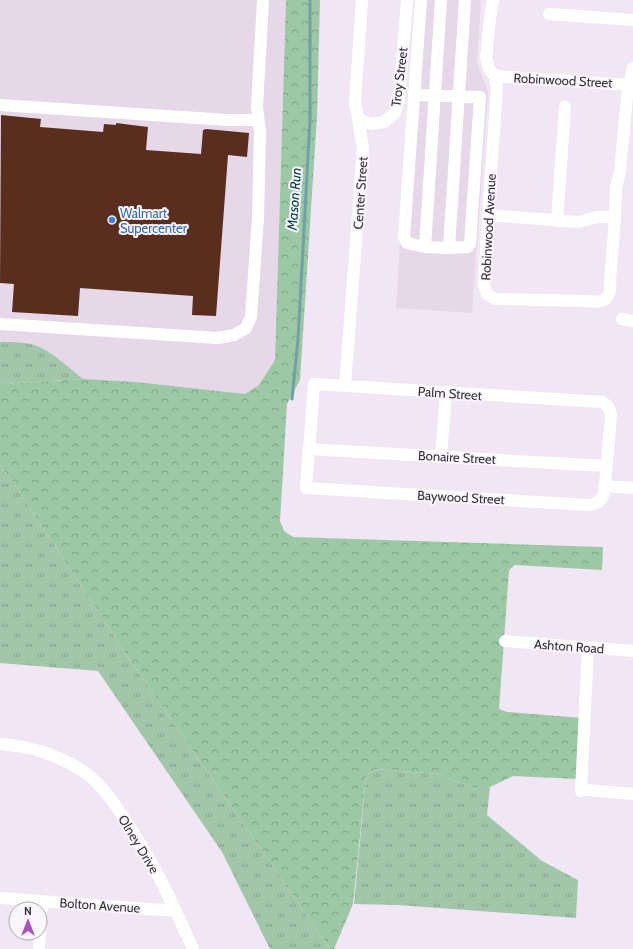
<svg xmlns="http://www.w3.org/2000/svg" width="633" height="949" viewBox="0 0 633 949" font-family="Cabin,sans-serif">
  <style>
    .commercial { fill: #e6d7e9 }
    .grass { fill: url(#grass-tufts) }
    .forest { fill: url(#forest-crowns) }
    .lines { fill: none; stroke-linecap: round; stroke-linejoin: round }
    .stream { stroke: #73a0a7; stroke-width: 3 }
    .building { fill: #592e1f }
    .minor { stroke: #fff; stroke-width: 12 }
    .shop-dot { fill: #3f7fe0; stroke: #fbf5fe; stroke-width: 1.5 }
    .labels { text-anchor: middle; stroke-width: 4; stroke-linejoin: round; paint-order: stroke }
    .street-label { font-size: 13px; fill: #373339; stroke: #fbf5fe }
    .shop-label { font-size: 13px; fill: #366cbe; stroke: #fbf5fe; text-anchor: start }
    .water-label { font-size: 14px; font-style: italic; fill: #024248; stroke: #fbf5fe }
  </style>
  <defs>
    <pattern id="grass-tufts" width="24" height="20" patternUnits="userSpaceOnUse"><rect width="24" height="20" fill="#a2c6aa"/><path d="M3 7l-1-3M5 7V3M7 7l1-3M15 17l-1-3M17 17v-4M19 17l1-3" fill="none" stroke="#85a18b"/></pattern>
    <pattern id="forest-crowns" width="20" height="18" patternUnits="userSpaceOnUse"><rect width="20" height="18" fill="#9cc8a6"/><path d="M2 6a3 3 0 1 1 6 0M12 15a3 3 0 1 1 6 0" fill="none" stroke="#80a388"/></pattern>
  </defs>
  <rect width="100%" height="100%" fill="#f1e6f4"/>
  <path class="commercial" d="M0,0H286L275,360L259,385L245,394L136,382L83,379L50,352L10,342H0Z
    M415,0H481L477,64L488,91L472,313L396,308Z"/>
  <path class="grass" d="M0,342C10,342 28,342 37,346C54,353 69,368 83,379L0,384Z
    M0,465L15,485L128,657L330,949H270L222,852L98,671L0,663Z
    M375,769L437,774L473,787H490L487,815L542,861L578,880L576,918L398,905L354,904L366,776Z"/>
  <path class="forest" d="M286,0H320L317,116L300,380L287,404L280,521L284,531L293,537L603,547L602,570L515,565L509,570L499,709L507,712L582,718L578,779L513,776L490,787H473L437,774L375,769L366,776L353,904L334,949H330L128,657L15,485L0,465V384L83,379L136,382L245,394L259,385L275,360Z"/>
  <g class="lines">
    <path class="stream" d="M292,399L298,339L310,120V0"/>
  </g>
  <path class="building" d="M1,115L41,119L40,127L103,132L104,124L116,125V123L148,127L146,150L201,154L203,130L206,129L249,133L247,157L228,155L216,316L192,315L193,296L80,288L78,316L12,312L14,284L0,283Z"/>
  <g class="lines">
    <path class="minor" d="M421,0L404,237L407,243L425,247L449,248L465,0
      M493,0L490,19L486,57L489,69L495,76L497,88L488,215L484,286L487,294L495,299L590,301C605,304 612,297 610,282L615,217L616,188L620,172L627,96L633,68
      M549,14L633,20
      M495,76L630,85
      M414,95L480,97L470,244L468,247L449,248
      M0,105L228,120H258
      M358,119L371,124L384,122L395,113L399,100L407,0
      M488,215L578,222L597,217H615
      M557,221L565,107
      M425,247L441,0
      M622,319L633,321
      M0,324L218,338L234,335L246,328L251,317L258,218L260,132L257,107L263,0
      M314,384L602,402C608,405 610,408 611,416L604,494C600,502 596,504 588,505L306,488Z
      M345,386L363,148L355,102L362,0
      M308,449L606,466
      M441,456L446,392
      M604,486L633,488
      M505,641L633,651
      M0,744C30,746 58,755 83,771C98,781 110,797 120,812C150,855 172,902 193,949
      M586,790L633,794
      M581,791L588,648
      M0,898L176,911
      M39,949L42,901"/>
  </g>
  <circle class="shop-dot" cx="112" cy="220" r="4"/>
  <g class="labels">
    <g class="street-label">
      <text transform="translate(399 77) rotate(-83)" y="5">Troy Street</text>
      <text transform="translate(563 80) rotate(3)" y="5">Robinwood Street</text>
      <text transform="translate(360 193) rotate(-86)" y="5">Center Street</text>
      <text transform="translate(488 227) rotate(-87)" y="5">Robinwood Avenue</text>
      <text transform="translate(450 393) rotate(4)" y="5">Palm Street</text>
      <text transform="translate(457 457) rotate(3)" y="5">Bonaire Street</text>
      <text transform="translate(461 497) rotate(3)" y="5">Baywood Street</text>
      <text transform="translate(569 646) rotate(4)" y="5">Ashton Road</text>
      <text transform="translate(139 844) rotate(59)" y="5">Olney Drive</text>
      <text transform="translate(100 905) rotate(4)" y="5">Bolton Avenue</text>
    </g>
    <g class="shop-label">
      <text x="120" y="218">Walmart<tspan x="120" dy="15">Supercenter</tspan></text>
    </g>
    <g class="water-label">
      <text transform="translate(294 199) rotate(-86)" y="5">Mason Run</text>
    </g>
  </g>
  <g transform="translate(28 921)"><circle r="19" fill="#fbf5fe" stroke="#ada7af"/>
  <path d="M0-3L7 15L0 10L-7 15Z" fill="#a851bf"/>
  <text y="-6" font-size="11" font-weight="bold" text-anchor="middle" fill="#373339">N</text>
  </g>
</svg>
